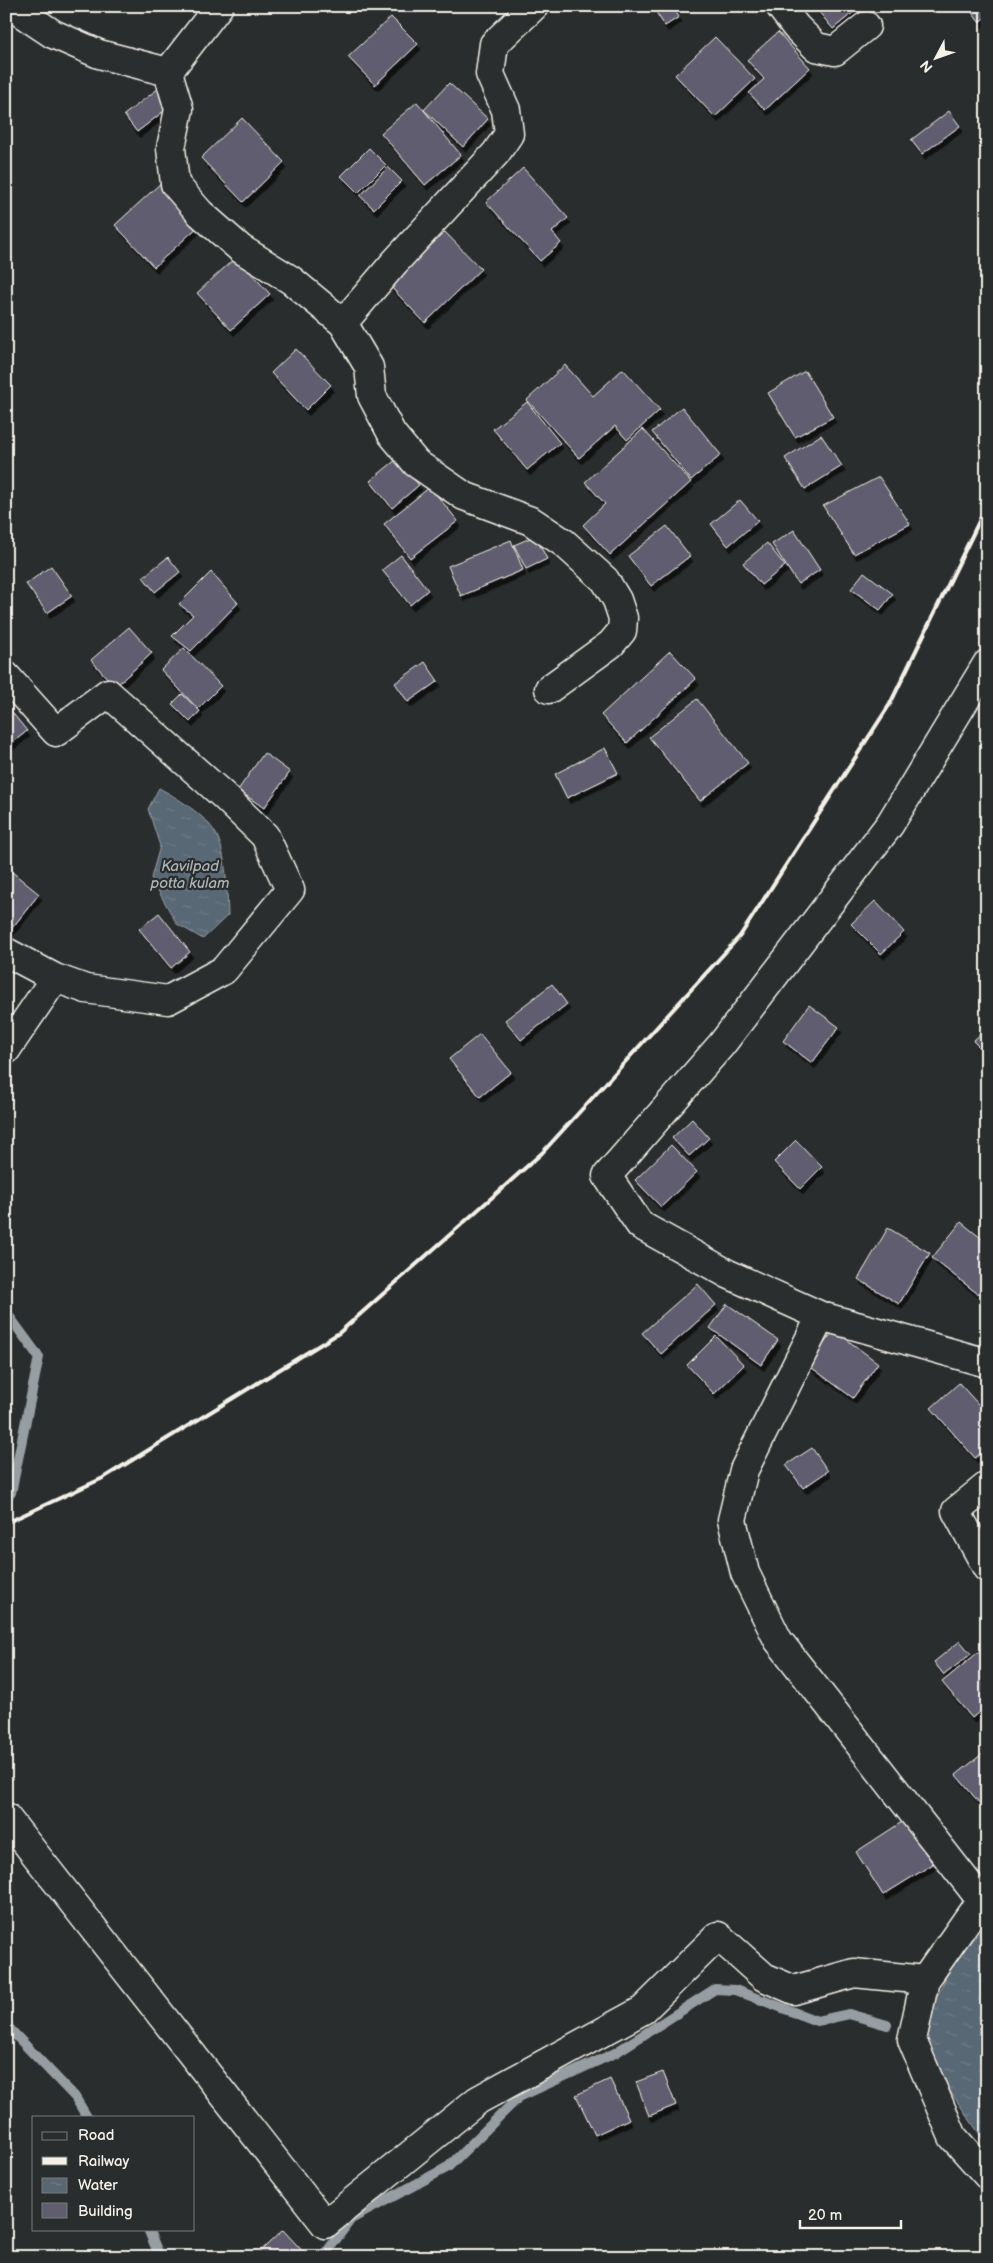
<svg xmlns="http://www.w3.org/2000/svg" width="993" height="2263" viewBox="0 0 993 2263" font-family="'Balsamiq Sans',sans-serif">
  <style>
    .water { fill: url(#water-ripples); stroke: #979ea3 }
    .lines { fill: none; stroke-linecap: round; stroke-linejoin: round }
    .stream { stroke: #979ea3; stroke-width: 10 }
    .building { fill: #605d6f; stroke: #f4f1e8; filter: url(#shadow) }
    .minor-casing { stroke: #f4f1e8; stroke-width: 31 }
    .minor { stroke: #2a2d2e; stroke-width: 28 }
    .rail { stroke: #f4f1e8; stroke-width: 4 }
    .labels { text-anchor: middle; stroke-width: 4.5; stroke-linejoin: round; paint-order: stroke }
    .water-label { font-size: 15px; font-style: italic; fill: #aeb3b4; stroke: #2a2d2e }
  </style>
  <defs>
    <pattern id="water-ripples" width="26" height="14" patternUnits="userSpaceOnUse" patternTransform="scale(1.25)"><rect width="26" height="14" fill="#596775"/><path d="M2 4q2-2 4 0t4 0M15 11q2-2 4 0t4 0" fill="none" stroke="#717d89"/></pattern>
    <filter id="shadow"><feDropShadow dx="3" dy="5.5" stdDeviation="0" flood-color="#0009"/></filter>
  </defs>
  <rect width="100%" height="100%" fill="#2a2d2e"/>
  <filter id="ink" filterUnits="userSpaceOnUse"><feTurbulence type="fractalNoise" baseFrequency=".02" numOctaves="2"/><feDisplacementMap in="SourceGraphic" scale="10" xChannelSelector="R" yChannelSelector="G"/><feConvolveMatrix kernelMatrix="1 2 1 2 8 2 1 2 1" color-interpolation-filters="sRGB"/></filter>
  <g filter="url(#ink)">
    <path class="water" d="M159,788C176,797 207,816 216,834C227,853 227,893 228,915L203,939L177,924L151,878L160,846L148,809Z
      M987,1924V2145L950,2091L926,2037L934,2003L954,1960Z"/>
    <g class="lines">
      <path class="stream" d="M6,1312L39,1357L11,1493L6,1495
        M6,2025L75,2097L87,2117
        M148,2229L160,2257
        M323,2257L351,2219L448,2167L519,2097L615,2053L715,1989L735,1990L817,2021L849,2014L887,2025"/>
    </g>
    <path class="building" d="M652,6H672L679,17L665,26Z
      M814,6H861L833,29Z
      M967,6H987V16L979,22Z
      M391,17L418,44L375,85L348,57Z
      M778,32L810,68L765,110L749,93L764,79L747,60Z
      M715,37L755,79L715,117L675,75Z
      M449,83L488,119L463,147L424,110Z
      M159,88L172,105L137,132L124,115Z
      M417,102L461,155L425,185L381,133Z
      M949,111L960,126L922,154L911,140Z
      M242,118L284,162L243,202L201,158Z
      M369,148L386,165L358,193L341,176Z
      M388,167L402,181L374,209L360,196Z
      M523,168L568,218L552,232L561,243L540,261L486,202Z
      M163,181L202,223L154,267L115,225Z
      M445,232L481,269L425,323L389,285Z
      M236,257L270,294L231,330L197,293Z
      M296,349L331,385L306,410L271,373Z
      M565,365L593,396L623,369L660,410L627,440L615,426L579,458L527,400Z
      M805,371L833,417L795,437L768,393Z
      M527,402L560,443L527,470L493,429Z
      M682,407L721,455L691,480L652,432Z
      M643,429L691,482L610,555L583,525L605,504L585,482Z
      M821,435L842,466L805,489L785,458Z
      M397,459L419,485L392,508L370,481Z
      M879,477L910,524L854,554L823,506Z
      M430,487L458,521L410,558L384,524Z
      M740,500L758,521L728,546L711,524Z
      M667,526L690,556L651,586L628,556Z
      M794,530L820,570L798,584L772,544Z
      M535,536L547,559L526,569L514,545Z
      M511,540L523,570L461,596L448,566Z
      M767,543L785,566L761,585L743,563Z
      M401,555L428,590L410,605L382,570Z
      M168,557L180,572L155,592L143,577Z
      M51,566L72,596L47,613L26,584Z
      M211,572L238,603L191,651L172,636L193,615L179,604Z
      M864,572L893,594L880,610L851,589Z
      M129,627L152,653L115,687L91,660Z
      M184,648L221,686L198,709L161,670Z
      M670,651L696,679L627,743L601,715Z
      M425,662L438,681L408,702L395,683Z
      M182,694L200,711L190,722L172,704Z
      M697,699L748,763L700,801L649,737Z
      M6,705L27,731L6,748Z
      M605,748L618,773L567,798L555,774Z
      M264,753L290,772L264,808L238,790Z
      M6,867L39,894L9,932L6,930Z
      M875,901L904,932L881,954L851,924Z
      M159,913L190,952L171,968L139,929Z
      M552,984L567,1004L521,1040L505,1020Z
      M809,1005L839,1027L812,1063L783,1041Z
      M987,1028V1055L973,1041Z
      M480,1034L511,1072L480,1097L449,1059Z
      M692,1119L709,1138L689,1156L672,1138Z
      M796,1140L822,1167L800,1189L774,1162Z
      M671,1145L697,1172L661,1207L635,1180Z
      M961,1222L987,1243V1283L978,1294L932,1258Z
      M888,1228L930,1253L899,1304L858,1279Z
      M698,1284L716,1305L661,1354L642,1333Z
      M727,1304L778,1340L761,1365L710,1328Z
      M834,1330L878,1363L853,1398L808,1365Z
      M716,1336L744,1365L714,1394L687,1365Z
      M959,1383L987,1414V1448L975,1458L931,1408Z
      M812,1448L828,1471L803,1488L786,1465Z
      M960,1641L971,1654L944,1675L934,1662Z
      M987,1645V1705L972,1718L942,1682Z
      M987,1750V1812L956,1775Z
      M905,1820L933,1864L883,1895L856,1852Z
      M663,2072L676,2105L649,2116L636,2082Z
      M610,2079L629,2119L595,2135L576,2095Z
      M283,2230L308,2257H254Z"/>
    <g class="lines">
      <g class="minor-casing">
        <path id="minor" d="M11,6L53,34L99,54L168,72L179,109L171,148L175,184L200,213L241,249L291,280L343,323L369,367L372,396L392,434L416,463L464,496L531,521L564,543L605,580L617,600L623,618L622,631L611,644L549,689
          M780,6L796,27L816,47L835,51L866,26
          M168,72L219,6
          M343,323L394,263L496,153L509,134L506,110L490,74L494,44L534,6
          M987,664L890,824L722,1044L607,1176L640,1225L728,1274L821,1316L987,1363
          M6,676L56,732L108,693L224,796L265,836L290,890L224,970L168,1000L86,989L55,978
          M6,952L55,978L6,1050
          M821,1316L744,1470L732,1520L745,1573L778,1640L981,1900
          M987,1486L956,1511L987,1568
          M6,1817L325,2224L478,2100L643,2010L718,1936L764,1977L794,1990L854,1973L925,1980
          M987,1895L981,1900L925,1980L912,2040L953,2137L987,2175"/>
      </g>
      <use href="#minor" class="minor"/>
      <path class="rail" d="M6,1523L103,1478L339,1333L542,1153L740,936L890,704L987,505"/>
    </g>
  </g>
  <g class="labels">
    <g class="water-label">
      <text x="190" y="871">Kavilpad<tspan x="190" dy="17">potta kulam</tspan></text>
    </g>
  </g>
  <rect width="993" height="2263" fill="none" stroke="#2a2d2e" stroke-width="25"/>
  <rect x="12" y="12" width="968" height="2238" fill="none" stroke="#f4f1e8" stroke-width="2" filter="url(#ink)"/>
  <rect x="32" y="2116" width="162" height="115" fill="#2a2d2e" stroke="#7b7b78"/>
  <rect x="42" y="2132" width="25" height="8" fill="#2a2d2e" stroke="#7b7b78"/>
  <text x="78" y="2140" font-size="15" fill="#f4f1e8">Road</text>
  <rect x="42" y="2157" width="25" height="8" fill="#f4f1e8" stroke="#7b7b78"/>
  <text x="78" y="2166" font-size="15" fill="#f4f1e8">Railway</text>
  <rect x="42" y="2178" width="25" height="15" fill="url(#water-ripples)" stroke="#7b7b78"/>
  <text x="78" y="2190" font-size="15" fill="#f4f1e8">Water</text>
  <rect x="42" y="2203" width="25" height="15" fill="#605d6f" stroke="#7b7b78"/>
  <text x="78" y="2216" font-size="15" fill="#f4f1e8">Building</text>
  <g transform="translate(936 58) rotate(229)" stroke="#2a2d2e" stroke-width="4" paint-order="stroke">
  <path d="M0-4L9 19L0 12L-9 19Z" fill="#f4f1e8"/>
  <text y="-8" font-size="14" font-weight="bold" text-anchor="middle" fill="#f4f1e8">N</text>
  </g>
  <path d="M800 2220v8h101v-8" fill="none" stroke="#f4f1e8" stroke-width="2.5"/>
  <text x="808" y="2220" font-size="15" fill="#f4f1e8" stroke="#2a2d2e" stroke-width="4" paint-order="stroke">20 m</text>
</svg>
